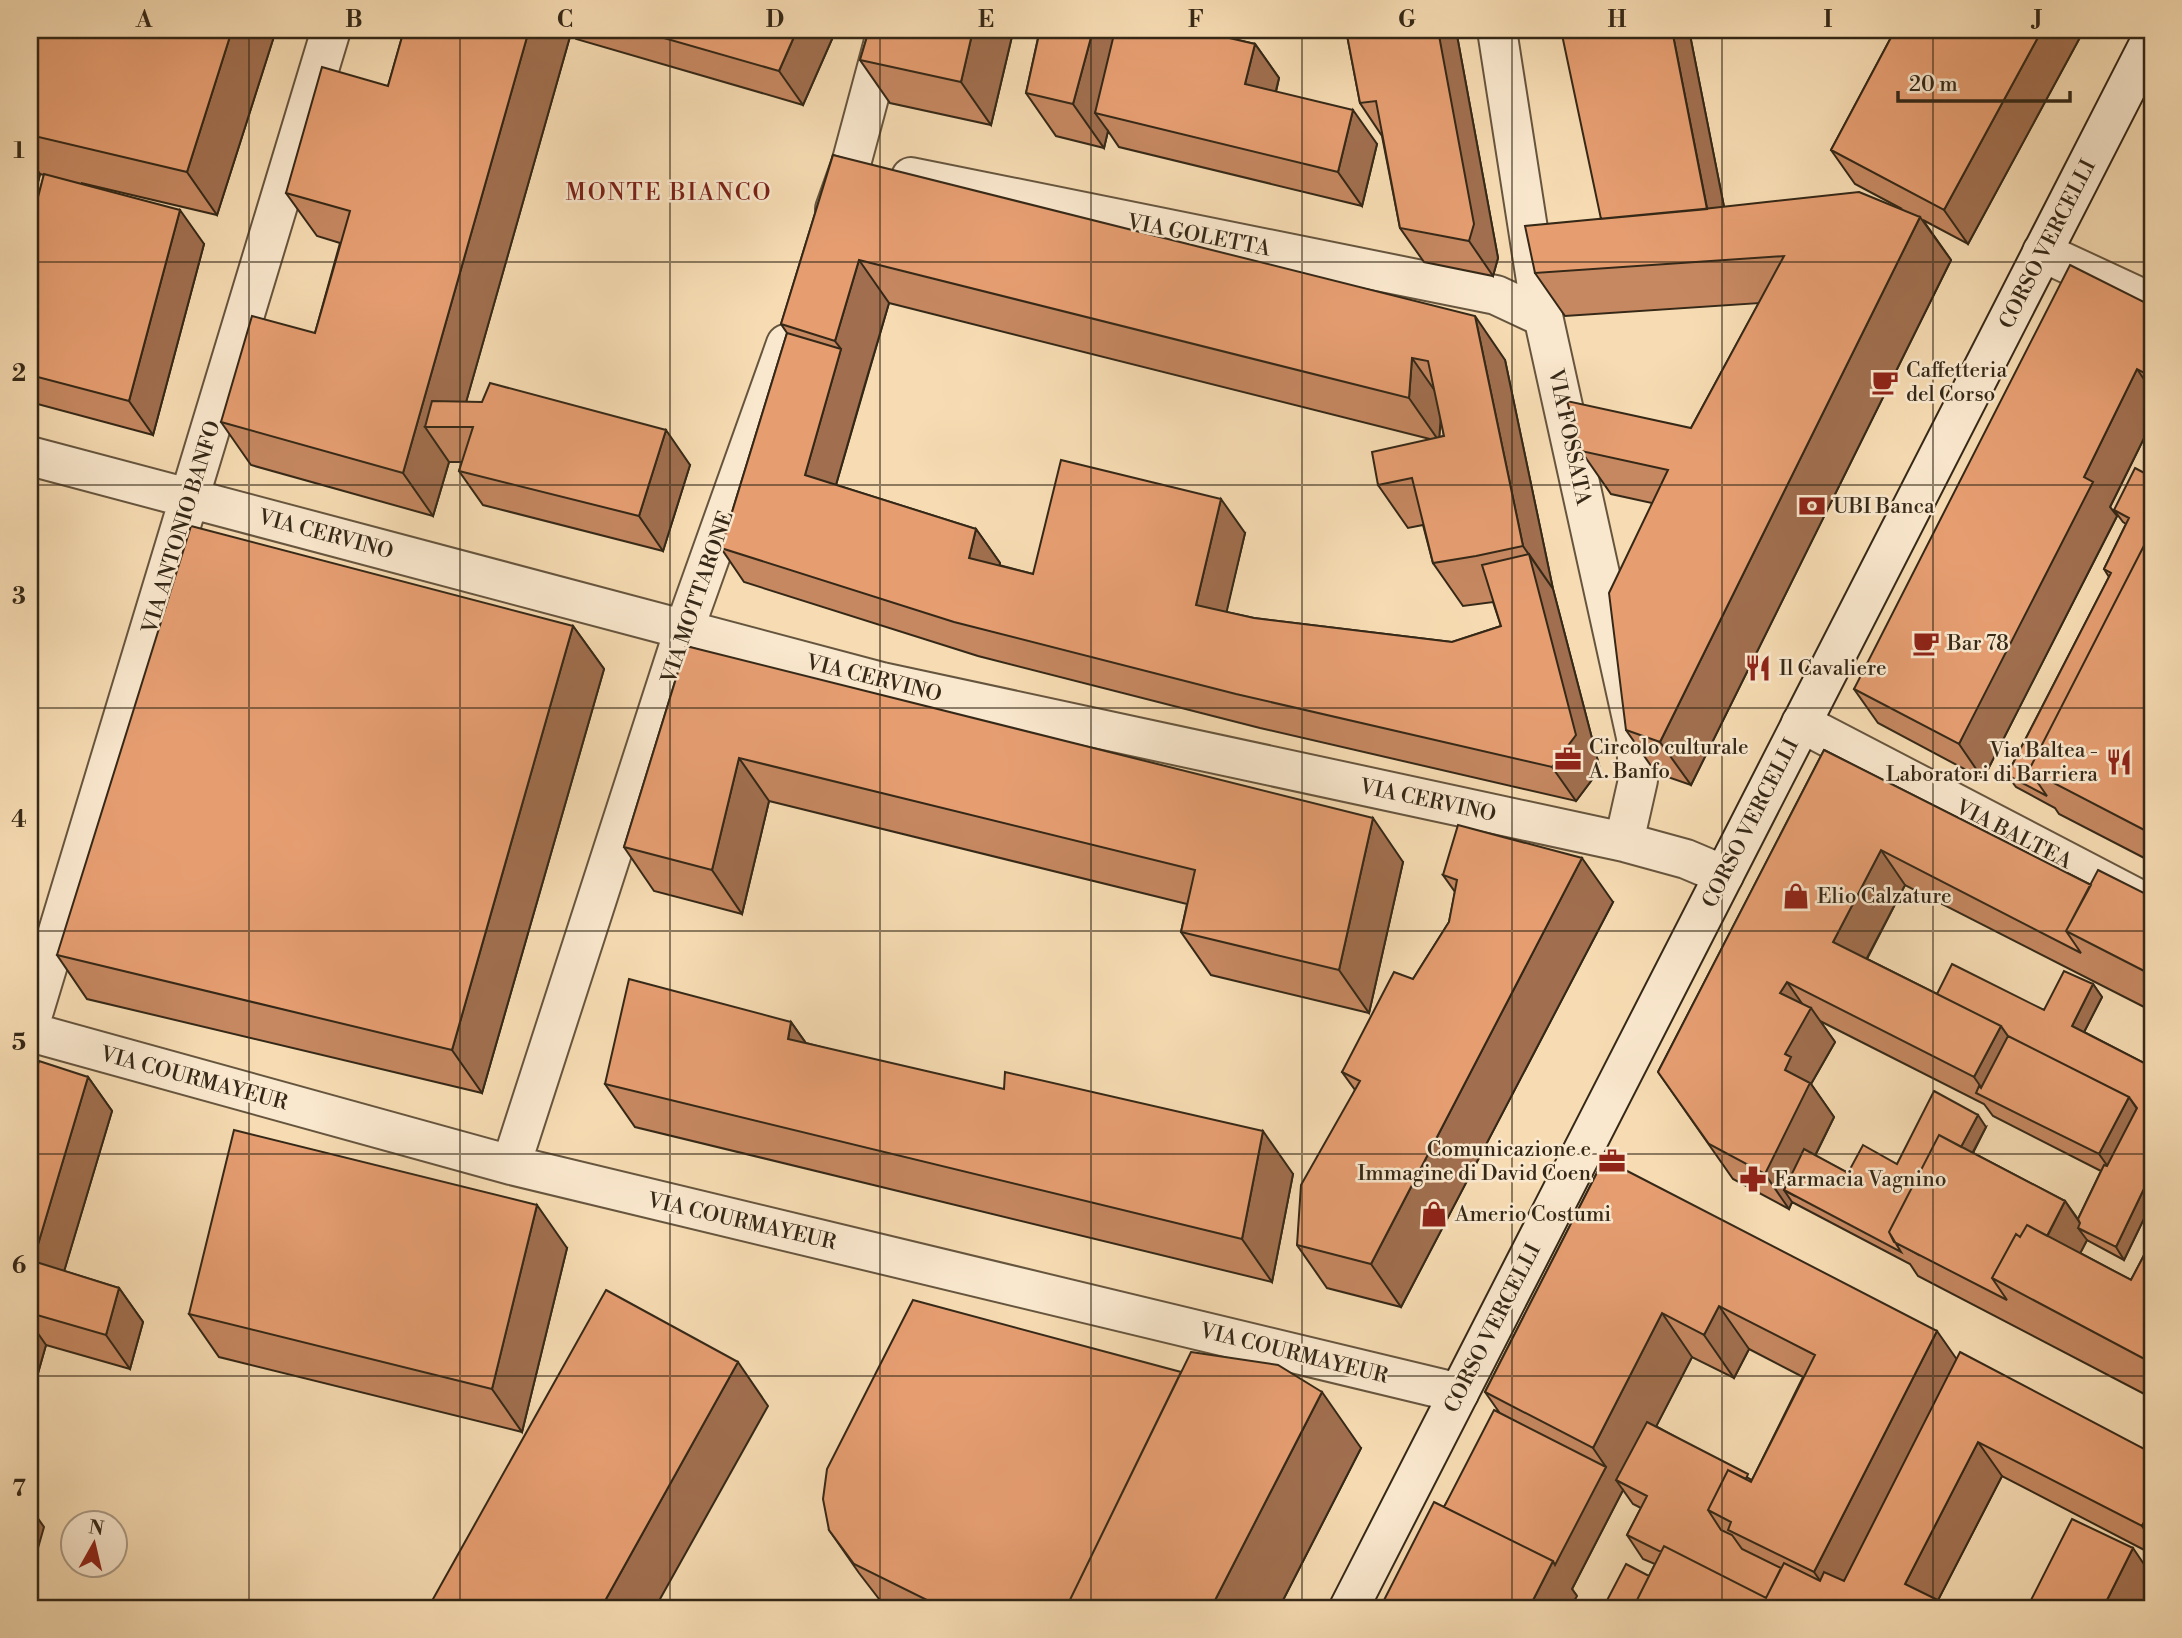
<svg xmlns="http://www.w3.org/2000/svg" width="2182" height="1638" viewBox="0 0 2182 1638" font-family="'Libre Bodoni',serif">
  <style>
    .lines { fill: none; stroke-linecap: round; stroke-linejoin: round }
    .street-casing { stroke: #66553e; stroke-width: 42 }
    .secondary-casing { stroke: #352817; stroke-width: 42 }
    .street { stroke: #fae8ce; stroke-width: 38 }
    .secondary { stroke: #fae8ce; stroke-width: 38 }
    .wall { fill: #c68861; stroke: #352817; stroke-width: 2; fill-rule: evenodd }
    .shaded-wall { fill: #a16f4f; stroke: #352817; stroke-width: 2 }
    .building { fill: #e69e71; stroke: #352817; stroke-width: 2 }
    .grid { fill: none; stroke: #352817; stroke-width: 2; stroke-opacity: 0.55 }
    .labels { text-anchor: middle; stroke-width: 5; stroke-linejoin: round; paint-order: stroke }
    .street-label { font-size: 21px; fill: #352817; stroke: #fae8ce }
    .poi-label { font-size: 21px; fill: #352817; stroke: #fae8ce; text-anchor: start }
    .neighbourhood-label { font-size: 23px; letter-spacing: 2px; fill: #7a1f14; stroke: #fae8ce }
    .neatline { fill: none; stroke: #352817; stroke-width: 2.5 }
    .grid-label { font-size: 23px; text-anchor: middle; font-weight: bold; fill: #352817 }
  </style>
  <rect width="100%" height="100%" fill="#f7dcb3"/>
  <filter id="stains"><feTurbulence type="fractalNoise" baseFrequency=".00286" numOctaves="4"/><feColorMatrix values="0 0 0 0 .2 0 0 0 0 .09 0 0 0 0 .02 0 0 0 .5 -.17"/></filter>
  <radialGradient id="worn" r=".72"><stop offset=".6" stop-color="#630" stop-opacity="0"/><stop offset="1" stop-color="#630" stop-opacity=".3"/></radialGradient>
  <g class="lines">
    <g class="street-casing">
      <path id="street" d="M1497,30L1538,293L1636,737L1638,780L1624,842
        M911,177L1496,295L1543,317
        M835,209L851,164L887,30
        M2042,252L2152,303
        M30,456L882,682L1624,842L1686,859L1724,875
        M1801,723L2152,906
        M30,1024L331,30
        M30,1032L511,1165L1459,1393
        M511,1165L684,630L786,344"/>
    </g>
    <g class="secondary-casing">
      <path id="secondary" d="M1349,1608L2152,38"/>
    </g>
    <use href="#street" class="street"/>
    <use href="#secondary" class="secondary"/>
  </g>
  <path class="wall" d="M30,30H276L217,215L81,183L204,244L153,435L30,402V228L44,175L40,174L30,215Z
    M404,30H836L803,105L576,39L571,33L466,402L690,465L663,551L483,505L459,471L462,462H449L433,516L251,465L221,422L315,333L340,243L317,236L286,193L388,86Z
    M869,30H1195L1255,44L1279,78L1276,92L1377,144L1362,206L1119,147L1108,131L1104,148L1056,136L1026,93L1038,38L1013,32L991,125L890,103L860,60Z
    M1346,30H1456L1498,258L1493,276L1424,262L1400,228L1382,136L1360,103Z
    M1689,30L1724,207L1902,209L1855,184L1831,150L1895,30H2084L1968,244L1923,220L1951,260L1691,785L1656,773L1626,730L1652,503L1611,494L1581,451L1691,428L1759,303L1565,316L1535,273L1601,219Z
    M833,155L1505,360L1553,589L1600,769L1576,801L1260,728L978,656L744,582L721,548L787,333L781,324ZM889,303L1430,439L1378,485L1408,528L1423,525L1433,563L1463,606L1493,602L1501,626L1452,642L1254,618L1226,612L1245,533L1033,574L999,565L1000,563L976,529L836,485ZM1441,420L1444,436L1439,437Z
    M2152,306V422L2110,507L2117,516L1983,779L1878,723L1854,689Z
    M2152,477V862L2059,814L2055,808L2016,787L2007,775L2109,577L2104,569L2126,524L2123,522L2114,510Z
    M573,626L604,669L482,1093L87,999L57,955Z
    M686,646L1403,862L1369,1013L1211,975L1181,932L1187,904L769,801L742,914L654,891L624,847Z
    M1824,750L2091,885L2152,897V1011L1905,885L1867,959L1937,994L2044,1010L2093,984L2102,997L2084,1032L2152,1067V1202L2124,1260L2087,1240L2080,1253L2131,1280L2152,1240V1398L1918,1276L1910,1264L1792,1202L1789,1209L1733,1179L1658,1072ZM1820,1021L1984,1104L1993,1116L2101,1171L2078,1219L2065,1201L1973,1153L1986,1127L1897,1164L1848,1173L1815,1156L1834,1117L1811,1084L1835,1042Z
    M1443,875L1613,902L1401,1307L1327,1288L1297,1245L1355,1090L1342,1072L1413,979L1449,922L1455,892Z
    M791,1022L806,1043L1293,1174L1272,1282L635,1127L605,1084Z
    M88,1077L112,1111L64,1271L119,1288L143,1322L130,1369L46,1345L38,1373L30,1371V1092Z
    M1604,1159L1957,1359L2152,1453V1554L2002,1476L1938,1600L1649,1576L1655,1564L1643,1559L1627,1535L1641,1508L1633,1504L1623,1490L1572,1589L1577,1596L1444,1507L1499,1412L1485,1392ZM1749,1349L1803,1377L1752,1480L1656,1426L1692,1357L1734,1378Z
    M567,1248L522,1432L219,1357L189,1314Z
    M1181,1372L1361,1448L1279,1608H886L859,1573L829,1530Z"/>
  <path class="shaded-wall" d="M232,30H276L217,215L187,172Z
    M529,30H569L571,33L459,427H425L449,462L433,516L403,473Z
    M797,30H836L803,105L779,71Z
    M973,30H1011L1013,32L991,125L961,82Z
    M1093,30H1135L1095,113L1108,131L1104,148L1073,104Z
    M1438,30H1456L1498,258L1493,276L1469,241Z
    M1672,30H1689L1733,252L1709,218Z
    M2042,30H2084L1968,244L1944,210Z
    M1255,44L1279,78L1269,119L1245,84Z
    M1353,110L1377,144L1362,206L1338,172Z
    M30,159L40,174L30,215Z
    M180,210L204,244L153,435L129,401Z
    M1920,217L1951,260L1691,785L1660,742Z
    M859,260L889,303L865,384L829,509L805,475L841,349L835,341Z
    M1475,316L1505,360L1553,589L1523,546Z
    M1412,358L1442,401L1439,441L1409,398Z
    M2137,369L2152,391V422L2110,507L2117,516L1983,779L1959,744L2084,477Z
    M666,430L690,465L663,551L639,516Z
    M1221,499L1245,533L1220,640L1196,605Z
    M976,529L1000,563L993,592L969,558Z
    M1529,554L1553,589L1600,769L1576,801L1552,767Z
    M573,626L604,669L482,1093L452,1050Z
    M739,758L769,801L742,914L712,870Z
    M1373,818L1403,862L1369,1013L1339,970Z
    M1881,850L1905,885L1857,977L1833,942Z
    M1582,858L1613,902L1401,1307L1371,1264Z
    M1787,982L1808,1012L1811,1008L1835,1042L1811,1084L1834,1117L1795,1196L1784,1190L1792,1202L1789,1209L1765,1174L1785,1070V1054L1780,993Z
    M2093,984L2102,997L2081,1038L2072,1026Z
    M791,1022L821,1065L788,1039Z
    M2001,1026L2025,1060L1990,1100L1974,1077Z
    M88,1077L112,1111L57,1295L33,1261Z
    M2129,1097L2145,1121L2116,1178L2099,1154Z
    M1978,1115L1986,1127L1919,1255L1907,1248Z
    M1263,1131L1293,1174L1272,1282L1242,1239Z
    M2152,1172V1202L2124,1260L2116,1247Z
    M2065,1201L2086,1232L2078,1228L2087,1240L2060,1293L2036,1259Z
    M537,1205L567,1248L522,1432L492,1389Z
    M119,1288L143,1322L130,1369L106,1335Z
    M1719,1306L1749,1349L1734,1378L1704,1335Z
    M1662,1313L1692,1357L1626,1485L1616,1480L1623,1490L1572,1589L1577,1596L1570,1608H1529L1553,1561L1606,1467L1593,1448Z
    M30,1322L46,1345L38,1373L30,1362Z
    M1937,1331L1967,1374L1839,1608L1814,1572Z
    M738,1362L768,1406L655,1608H601Z
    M1322,1392L1361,1448L1279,1608H1211Z
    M1978,1442L2002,1476L1934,1608L1905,1584Z
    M2152,1506V1541L2142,1526Z
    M30,1507L44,1527L30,1576Z
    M2133,1548L2152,1576V1591L2144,1608H2103Z"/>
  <path class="building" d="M30,30H232L187,172L30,135Z
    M404,30H529L403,473L221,422L252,316L315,333L350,211L286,193L322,67L388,86Z
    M636,30H797L779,71Z
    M869,30H973L961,82L860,60Z
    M1040,30H1093L1073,104L1026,93Z
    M1115,30H1195L1255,44L1245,84L1353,110L1338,172L1095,113Z
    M1346,30H1438L1474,224L1469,241L1400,228L1376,101L1360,103Z
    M1561,30H1672L1707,209L1601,219Z
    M1895,30H2042L1944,210L1831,150Z
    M833,155L1475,316L1523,546L1476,556L1433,563L1412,478L1378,485L1372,452L1444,436L1428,361L1412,358L1409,398L859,260L835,341L781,324Z
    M44,174L180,210L129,401L30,375V228Z
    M1859,192L1920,217L1660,742L1626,730L1609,593L1668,470L1581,451L1567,401L1691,428L1784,256L1535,273L1525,226L1703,209Z
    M2070,265L2152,306V377L2137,369L2084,477L2093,482L1959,744L1854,689Z
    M787,333L841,349L805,475L976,529L969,558L1033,574L1061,460L1221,499L1196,605L1254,618L1452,642L1501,626L1482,565L1529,554L1576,735L1552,767L1236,694L954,622L721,548Z
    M490,383L666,430L639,516L459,471L473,427H425L432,401L482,402Z
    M2135,468L2152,477V530L2029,770L2047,796L2007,775L2111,573L2104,569L2129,518L2114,510Z
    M191,526L573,626L452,1050L57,955Z
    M2152,530V834L2029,770Z
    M686,646L1373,818L1339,970L1181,932L1195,870L739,758L712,870L624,847Z
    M1824,750L2091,885L2066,931L2081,953L1881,850L1833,942L2001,1026L1974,1077L1787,982L1780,993L1811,1008L1785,1054L1791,1057L1785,1070L1810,1083L1765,1174L1709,1144L1658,1072Z
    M1458,825L1582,858L1371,1264L1297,1245L1301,1185L1360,1081L1342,1072L1394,972L1413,979L1449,922L1457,880L1443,875Z
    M2098,870L2152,897V975L2066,931Z
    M1952,964L2044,1010L2064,971L2093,984L2072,1026L2152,1067V1172L2116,1247L2078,1228L2080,1223L2078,1219L2104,1165L2107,1166L2137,1108L2129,1097L2008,1036L2001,1026L1937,994Z
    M629,979L791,1022L788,1039L1004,1089L1005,1072L1263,1131L1242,1239L605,1084Z
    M2008,1036L2129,1097L2099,1154L1976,1093L1979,1086L1981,1088Z
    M39,1061L88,1077L33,1261L119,1288L106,1335L30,1313V1092Z
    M1934,1091L1978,1115L1961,1147L1939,1135L1889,1232L1901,1252L1784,1190L1804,1149L1848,1173L1863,1145L1897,1164Z
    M234,1130L537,1205L492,1389L189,1314Z
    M1939,1135L2065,1201L2047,1236L2027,1225L2020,1237L2016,1234L1992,1278L2007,1300L1894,1242L1889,1232Z
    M1604,1159L1937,1331L1814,1572L1728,1530L1731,1522L1708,1510L1728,1470L1751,1482L1815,1355L1719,1306L1704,1335L1662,1313L1593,1448L1485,1392Z
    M2027,1225L2131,1280L2152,1240V1363L1992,1278L2016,1234L2020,1237Z
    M606,1290L738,1362L601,1608H428Z
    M913,1300L1181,1372L1066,1608H943L854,1564L829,1530L823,1499L827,1469Z
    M1191,1352L1278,1365L1322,1392L1211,1608H1066Z
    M1960,1352L2152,1453V1506L2142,1526L1978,1442L1905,1584L1954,1608H1633L1664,1546L1766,1598L1784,1563L1820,1581L1824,1572L1844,1581Z
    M1494,1410L1606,1467L1555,1565L1553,1561L1444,1507Z
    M1647,1422L1748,1474L1746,1479L1728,1470L1708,1510L1721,1530L1732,1535L1742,1549L1781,1568L1766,1598L1664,1546L1661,1552L1627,1535L1647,1496L1616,1480Z
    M1434,1502L1553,1561L1529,1608H1380Z
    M2072,1519L2133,1548L2103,1608H2027Z
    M1626,1564L1649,1576L1633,1608H1603Z"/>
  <path class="grid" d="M249,30V1608M460,30V1608M670,30V1608M880,30V1608M1091,30V1608M1302,30V1608M1512,30V1608M1722,30V1608M1933,30V1608M30,262H2152M30,485H2152M30,708H2152M30,931H2152M30,1154H2152M30,1376H2152"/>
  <defs>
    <g id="cafe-bare" transform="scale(2.1)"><path d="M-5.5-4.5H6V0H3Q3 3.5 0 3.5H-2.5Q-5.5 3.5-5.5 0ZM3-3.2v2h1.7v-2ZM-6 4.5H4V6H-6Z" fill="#8f2418" stroke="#fae8ce" stroke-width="2.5" paint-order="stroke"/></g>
    <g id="bank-bare" transform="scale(2.1)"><path d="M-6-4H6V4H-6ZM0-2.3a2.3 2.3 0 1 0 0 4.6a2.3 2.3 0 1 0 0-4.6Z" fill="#8f2418" stroke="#fae8ce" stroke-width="2.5" paint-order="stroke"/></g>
    <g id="restaurant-bare" transform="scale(2.1)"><path d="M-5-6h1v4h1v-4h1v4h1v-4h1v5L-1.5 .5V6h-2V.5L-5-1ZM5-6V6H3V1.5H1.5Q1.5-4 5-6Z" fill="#8f2418" stroke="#fae8ce" stroke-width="2.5" paint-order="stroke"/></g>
    <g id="office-bare" transform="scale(2.1)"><path d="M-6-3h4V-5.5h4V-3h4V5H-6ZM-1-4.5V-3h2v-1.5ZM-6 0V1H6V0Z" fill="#8f2418" stroke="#fae8ce" stroke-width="2.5" paint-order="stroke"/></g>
    <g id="shop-bare" transform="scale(2.1)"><path d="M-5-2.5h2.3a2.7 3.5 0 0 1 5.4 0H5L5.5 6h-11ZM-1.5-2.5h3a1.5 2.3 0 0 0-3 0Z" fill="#8f2418" stroke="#fae8ce" stroke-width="2.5" paint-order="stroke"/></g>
    <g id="pharmacy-bare" transform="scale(2.1)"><path d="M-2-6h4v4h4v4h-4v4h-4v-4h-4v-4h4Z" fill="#8f2418" stroke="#fae8ce" stroke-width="2.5" paint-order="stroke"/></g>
  </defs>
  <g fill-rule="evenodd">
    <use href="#cafe-bare" x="1885" y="382"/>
    <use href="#bank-bare" x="1812" y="506"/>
    <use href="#cafe-bare" x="1926" y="643"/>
    <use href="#restaurant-bare" x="1758" y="668"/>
    <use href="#office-bare" x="1568" y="759"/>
    <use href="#restaurant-bare" x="2119" y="762"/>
    <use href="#shop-bare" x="1796" y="896"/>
    <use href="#office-bare" x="1612" y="1161"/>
    <use href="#pharmacy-bare" x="1753" y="1179"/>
    <use href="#shop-bare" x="1434" y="1214"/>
  </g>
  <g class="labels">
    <g class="street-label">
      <text transform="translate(1199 235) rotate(11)" y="7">VIA GOLETTA</text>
      <text transform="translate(2047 244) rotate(-63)" y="7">CORSO VERCELLI</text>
      <text transform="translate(1570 437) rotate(78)" y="7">VIA FOSSATA</text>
      <text transform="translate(181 527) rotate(-73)" y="7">VIA ANTONIO BANFO</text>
      <text transform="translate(326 534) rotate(15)" y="7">VIA CERVINO</text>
      <text transform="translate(697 597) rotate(-71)" y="7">VIA MOTTARONE</text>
      <text transform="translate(874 678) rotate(14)" y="7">VIA CERVINO</text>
      <text transform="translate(1428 800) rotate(12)" y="7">VIA CERVINO</text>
      <text transform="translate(1750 823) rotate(-63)" y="7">CORSO VERCELLI</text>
      <text transform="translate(2014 834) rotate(27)" y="7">VIA BALTEA</text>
      <text transform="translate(194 1078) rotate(15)" y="7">VIA COURMAYEUR</text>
      <text transform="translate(742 1221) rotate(13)" y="7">VIA COURMAYEUR</text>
      <text transform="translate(1492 1328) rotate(-63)" y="7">CORSO VERCELLI</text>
      <text transform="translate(1294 1353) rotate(14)" y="7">VIA COURMAYEUR</text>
    </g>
    <g class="poi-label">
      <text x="1906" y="377">Caffetteria<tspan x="1906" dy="24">del Corso</tspan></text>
      <text x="1833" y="513">UBI Banca</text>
      <text x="1947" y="650">Bar 78</text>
      <text x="1779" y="675">Il Cavaliere</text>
      <text x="1589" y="754">Circolo culturale<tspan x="1589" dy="24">A. Banfo</tspan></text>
      <text x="2098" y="757" text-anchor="end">Via Baltea -<tspan x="2098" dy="24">Laboratori di Barriera</tspan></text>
      <text x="1817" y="903">Elio Calzature</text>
      <text x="1591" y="1156" text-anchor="end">Comunicazione e<tspan x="1591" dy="24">Immagine di David Coen</tspan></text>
      <text x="1774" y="1186">Farmacia Vagnino</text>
      <text x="1455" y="1221">Amerio Costumi</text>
    </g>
    <g class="neighbourhood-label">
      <text x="669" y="200">MONTE BIANCO</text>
    </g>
  </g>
  <rect width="2182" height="1638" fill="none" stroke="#f7dcb3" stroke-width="77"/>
  <g transform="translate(94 1544) rotate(8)"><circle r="33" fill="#fae8ce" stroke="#ab9b85" stroke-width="2"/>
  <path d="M0-5L12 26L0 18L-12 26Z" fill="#8f2418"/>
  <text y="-10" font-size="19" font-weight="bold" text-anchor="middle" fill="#352817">N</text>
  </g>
  <path d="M1898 91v10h172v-10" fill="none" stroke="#352817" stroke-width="3.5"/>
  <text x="1909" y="91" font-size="21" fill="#352817" stroke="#fae8ce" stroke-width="5" paint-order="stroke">20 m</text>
  <rect x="38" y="38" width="2106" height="1562" class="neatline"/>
  <g class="grid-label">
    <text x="144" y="27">A</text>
    <text x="354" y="27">B</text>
    <text x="565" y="27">C</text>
    <text x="775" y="27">D</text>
    <text x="986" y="27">E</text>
    <text x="1196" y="27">F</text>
    <text x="1407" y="27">G</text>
    <text x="1617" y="27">H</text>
    <text x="1828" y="27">I</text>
    <text x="2038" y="27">J</text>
    <text x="19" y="158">1</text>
    <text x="19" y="381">2</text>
    <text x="19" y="604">3</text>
    <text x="19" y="827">4</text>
    <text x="19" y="1050">5</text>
    <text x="19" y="1273">6</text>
    <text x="19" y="1496">7</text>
  </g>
  <rect width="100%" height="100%" filter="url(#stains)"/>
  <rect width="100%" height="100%" fill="url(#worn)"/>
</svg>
